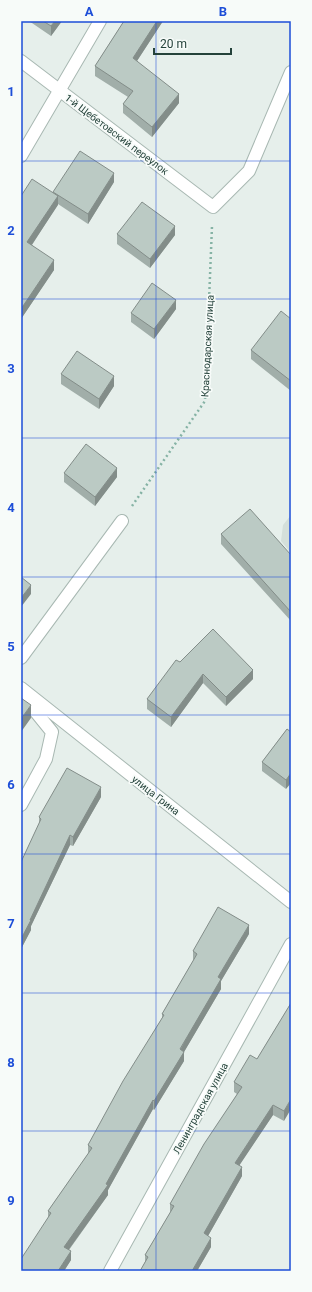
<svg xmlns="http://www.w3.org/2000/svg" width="312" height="1292" viewBox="0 0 312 1292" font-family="Roboto,sans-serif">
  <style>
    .built { fill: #d4dfda }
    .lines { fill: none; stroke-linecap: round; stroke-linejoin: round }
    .minor-casing { stroke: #a8b8b2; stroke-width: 14 }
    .path { stroke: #86b3a5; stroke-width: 2.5; stroke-dasharray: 2 3; stroke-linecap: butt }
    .minor { stroke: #fff; stroke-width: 12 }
    .wall { fill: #a1aea9 }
    .shaded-wall { fill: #838d89 }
    .building { fill: #bbcac4; stroke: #838d89 }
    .grid { fill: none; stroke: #1d4ed8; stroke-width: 1; stroke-opacity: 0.55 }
    .labels { text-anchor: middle; stroke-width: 3.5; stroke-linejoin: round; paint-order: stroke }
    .street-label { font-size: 10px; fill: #24423a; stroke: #f7fbf9 }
    .neatline { fill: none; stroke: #1d4ed8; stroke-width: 1.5 }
    .grid-label { font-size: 13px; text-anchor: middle; font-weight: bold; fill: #1d4ed8 }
  </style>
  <rect width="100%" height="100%" fill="#e6efeb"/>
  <path class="built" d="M291,515V553L281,541L283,525Z"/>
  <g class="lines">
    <g class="minor-casing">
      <path id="minor" d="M21,61L213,207L249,171L291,72
        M21,156L100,21
        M21,658L122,521
        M21,688L291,902
        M21,805L46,759L52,732L22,695
        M110,1271L291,944"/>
    </g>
    <path class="path" d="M132,506L205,401L212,226"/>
    <use href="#minor" class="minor"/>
  </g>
  <path class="wall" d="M29,21H62L51,36Z
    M124,21H163L137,61L179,103L152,137L123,113V104L128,97L95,76V66Z
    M114,182L88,224L58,204L32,245L54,270L21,319V196L53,193Z
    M117,234L175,235L150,268L117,244Z
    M176,309L154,339L131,322V313Z
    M291,319V391L251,359V350Z
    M61,374L114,386L99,409L61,384Z
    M64,473L117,477L95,506L64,482Z
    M221,534L291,555V621L221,544Z
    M180,662L253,679L226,706L203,683L171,727L147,709V699Z
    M287,729L286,789L262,771V762Z
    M101,797L73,846L70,845L31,926V930L21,949V862L39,824V817Z
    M249,934L221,981V989L184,1052V1061L154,1110L153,1109L108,1190V1195L69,1250L71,1260L64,1271H21L48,1218V1211L88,1154V1145L162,1018V1014L193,961V951Z
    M291,1003L284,1121L273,1115L239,1165L242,1176L208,1236L211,1247L197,1271H140L145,1262V1255L170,1213V1204L237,1094L234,1092V1082L257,1059Z"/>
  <path class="shaded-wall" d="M55,21H62L51,36V26Z
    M157,21H163L133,67V58Z
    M179,94V103L152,137V127Z
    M114,173V182L88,224V214Z
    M58,196V205L27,252V242Z
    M175,226V235L150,268V259Z
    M54,260V270L21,319V309Z
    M176,300V309L154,339V329Z
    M114,376V386L99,409V399Z
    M117,468V477L95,506V497Z
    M31,585V594L21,607V598Z
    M253,670V679L226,706V697Z
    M203,674V683L171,727V717Z
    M31,705V718L21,732V719Z
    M291,773V783L286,789V780Z
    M101,787V797L73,846V837Z
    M70,835V845L31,926V930L21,949V939Z
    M249,925V934L221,981V989L184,1052V1061L154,1110V1101L218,977Z
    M291,1099V1109L284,1121V1111Z
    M153,1100V1109L108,1190V1195L64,1256V1247L106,1184Z
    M273,1105V1115L235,1172V1163Z
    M242,1167V1176L204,1243V1233Z
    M211,1238V1247L197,1271H192Z
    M71,1251V1260L64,1271H58Z"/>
  <path class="building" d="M43,21H55L51,26Z
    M124,21H157L133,58L179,94L152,127L123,104L133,91L95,66Z
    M80,151L114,173L88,214L53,192Z
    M32,179L58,196L27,242L54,260L21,309V196Z
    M142,202L175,226L150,259L117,234Z
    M152,283L176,300L154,329L131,313Z
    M281,311L291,319V381L251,350Z
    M77,351L114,376L99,399L61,374Z
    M86,444L117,468L95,497L64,473Z
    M250,509L291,555V612L221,534Z
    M21,577L31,585L21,598Z
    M213,629L253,670L226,697L203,674L171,717L147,699L176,660L180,662Z
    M21,698L31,705L21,719Z
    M287,729L291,732V773L286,780L262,762Z
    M67,768L101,787L73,837L70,835L30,920H31L21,939V862L41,819L39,817Z
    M218,907L249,925L218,977L221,979L180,1049L184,1052L154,1101L153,1100L106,1184L108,1185L64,1247L71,1251L58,1271H21V1259L51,1213L48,1211L92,1148L88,1145L123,1081L164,1015L162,1014L197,954L193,951Z
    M291,1003V1099L284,1111L273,1105L235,1163L242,1167L204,1233L211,1238L192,1271H140L148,1257L145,1255L174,1206L170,1204L204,1144L242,1087L234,1082L250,1055L257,1059Z"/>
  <path class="grid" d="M156,21V1271M21,161H291M21,299H291M21,438H291M21,577H291M21,715H291M21,854H291M21,993H291M21,1131H291"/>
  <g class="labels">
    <g class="street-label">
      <text transform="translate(117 134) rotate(37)" y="4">1-й Щебетовский переулок</text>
      <text transform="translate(207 346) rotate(-87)" y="4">Краснодарская улица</text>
      <text transform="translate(156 795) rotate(38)" y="4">улица Грина</text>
      <text transform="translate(200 1108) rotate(-61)" y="4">Ленинградская улица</text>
    </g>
  </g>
  <rect width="312" height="1292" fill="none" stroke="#f7fbf9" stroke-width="44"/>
  <path d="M154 48v6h77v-6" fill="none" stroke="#24423a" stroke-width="2"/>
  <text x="160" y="48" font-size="12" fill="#24423a" stroke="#f7fbf9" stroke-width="3" paint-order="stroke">20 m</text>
  <rect x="22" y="22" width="268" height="1248" class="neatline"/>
  <g class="grid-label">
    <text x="89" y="16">A</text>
    <text x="223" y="16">B</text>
    <text x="11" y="96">1</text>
    <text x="11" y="235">2</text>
    <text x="11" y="373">3</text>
    <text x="11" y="512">4</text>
    <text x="11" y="651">5</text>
    <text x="11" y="789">6</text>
    <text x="11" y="928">7</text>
    <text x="11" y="1067">8</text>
    <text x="11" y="1205">9</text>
  </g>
</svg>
